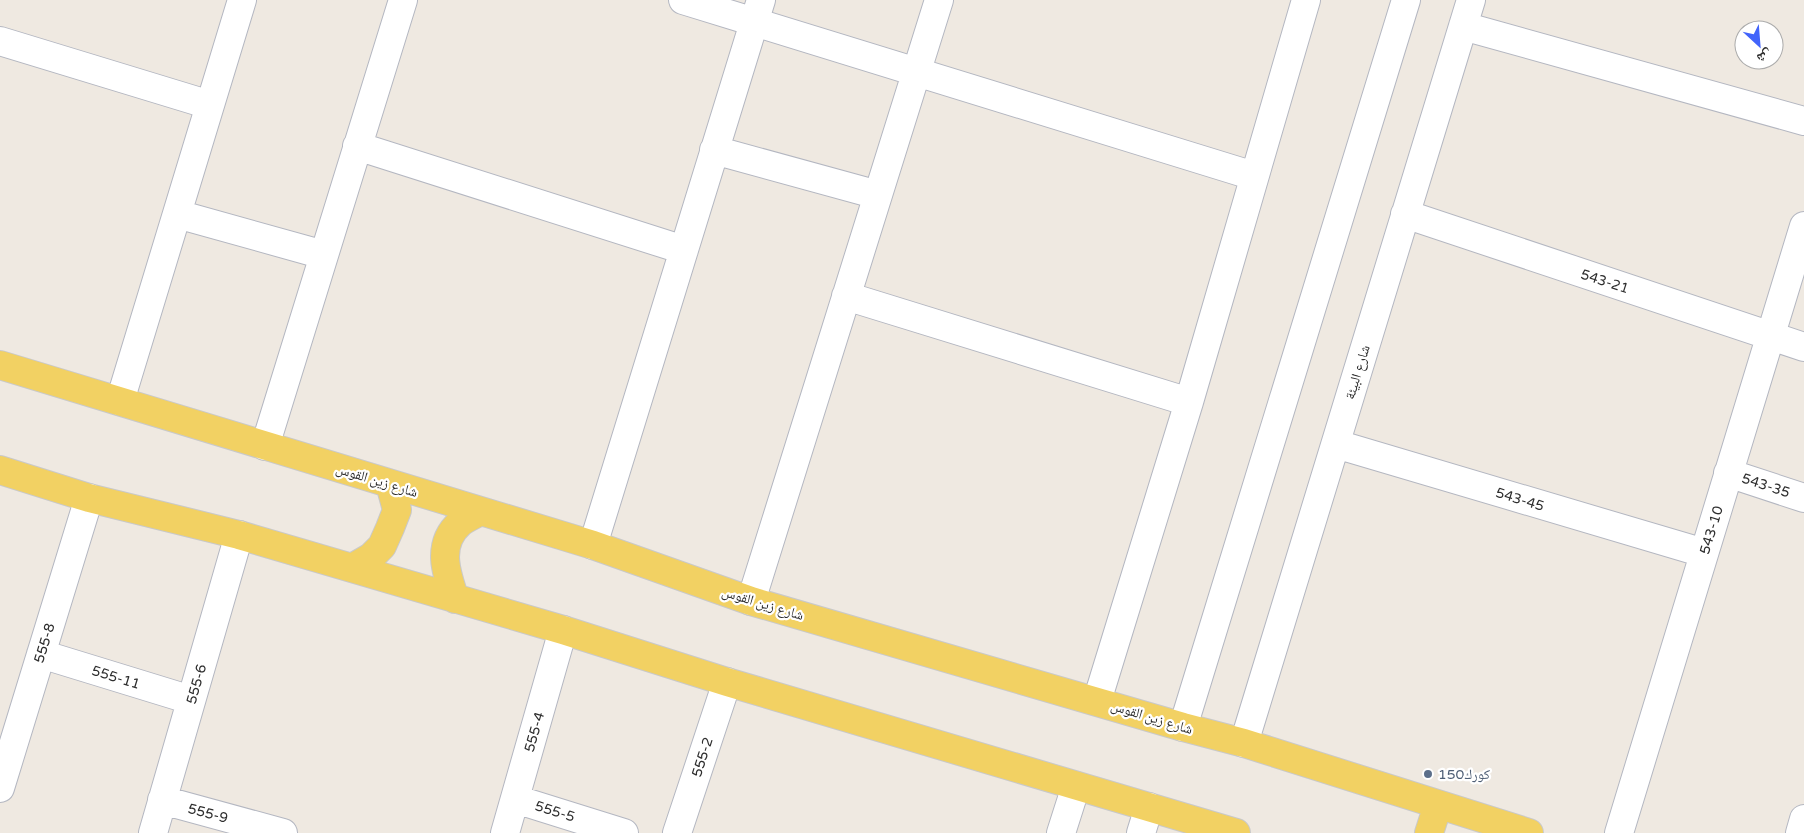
<svg xmlns="http://www.w3.org/2000/svg" width="1804" height="833" viewBox="0 0 1804 833" font-family="'Varela Round','Noto Naskh Arabic',sans-serif">
  <style>
    .lines { fill: none; stroke-linecap: round; stroke-linejoin: round }
    .minor-casing { stroke: #b4b7c1; stroke-width: 30 }
    .major-casing { stroke: #c9c9c9; stroke-width: 30 }
    .minor { stroke: #fff; stroke-width: 28 }
    .major { stroke: #f2d163; stroke-width: 28 }
    .service-dot { fill: #5c6f8a; stroke: #fff; stroke-width: 2 }
    .labels { text-anchor: middle; stroke-width: 4.5; stroke-linejoin: round; paint-order: stroke }
    .street-label { font-size: 14px; fill: #2e2e2e; stroke: #fff }
    .service-label { font-size: 14px; fill: #4e5e75; stroke: #fff; text-anchor: start }
  </style>
  <rect width="100%" height="100%" fill="#efe9e1"/>
  <g class="lines">
    <g class="minor-casing">
      <path id="minor" d="M683,0L1254,176
        M1463,26L1804,121
        M0,41L210,105
        M357,146L684,250
        M714,150L878,195
        M177,214L324,255
        M1405,214L1804,347
        M846,296L1189,402
        M120,401L242,0
        M1336,444L1704,553
        M265,446L403,0
        M1728,473L1804,498
        M593,545L761,0
        M751,601L939,0
        M41,654L191,700
        M1097,701L1189,402L1306,0
        M1183,727L1406,0
        M1244,743L1471,0
        M0,788L89,498
        M515,799L624,833
        M162,800L283,833
        M153,833L239,535
        M505,833L563,630
        M677,833L727,682
        M1061,833L1076,786
        M1141,833L1149,807
        M1619,833L1804,226
        M1800,833L1804,819"/>
    </g>
    <g class="major-casing">
      <path id="major" d="M0,365L593,545L751,601L1183,727L1244,743L1529,833
        M0,470L89,498L239,535L563,630L727,682L1236,833
        M352,568L371,557L382,546L390,528L397,510L390,484
        M455,599C446,573 436,544 460,523C466,518 474,515 480,511
        M1429,833L1438,805"/>
    </g>
    <use href="#minor" class="minor"/>
    <use href="#major" class="major"/>
  </g>
  <circle class="service-dot" cx="1428" cy="774" r="5"/>
  <g class="labels">
    <g class="street-label">
      <text transform="translate(1605 281) rotate(18)" y="5">543-21</text>
      <text transform="translate(1357 372) rotate(-73)" y="5">شارع البيئة</text>
      <text transform="translate(377 480) rotate(17)" y="5">شارع زين القوس</text>
      <text transform="translate(1766 485) rotate(18)" y="5">543-35</text>
      <text transform="translate(1520 499) rotate(17)" y="5">543-45</text>
      <text transform="translate(1711 530) rotate(-73)" y="5">543-10</text>
      <text transform="translate(763 603) rotate(17)" y="5">شارع زين القوس</text>
      <text transform="translate(44 643) rotate(-73)" y="5">555-8</text>
      <text transform="translate(116 677) rotate(17)" y="5">555-11</text>
      <text transform="translate(196 684) rotate(-74)" y="5">555-6</text>
      <text transform="translate(1152 717) rotate(17)" y="5">شارع زين القوس</text>
      <text transform="translate(534 732) rotate(-74)" y="5">555-4</text>
      <text transform="translate(702 757) rotate(-72)" y="5">555-2</text>
      <text transform="translate(555 811) rotate(17)" y="5">555-5</text>
      <text transform="translate(208 813) rotate(15)" y="5">555-9</text>
    </g>
    <g class="service-label">
      <text x="1438" y="779">كورك150</text>
    </g>
  </g>
  <g transform="translate(1759 45) rotate(154)"><circle r="24" fill="#ffffff" stroke="#ababab"/>
  <path d="M0-4L9 19L0 12L-9 19Z" fill="#4264fb"/>
  <text y="-8" font-size="14" font-weight="bold" text-anchor="middle" fill="#2e2e2e">ش</text>
  </g>
</svg>
